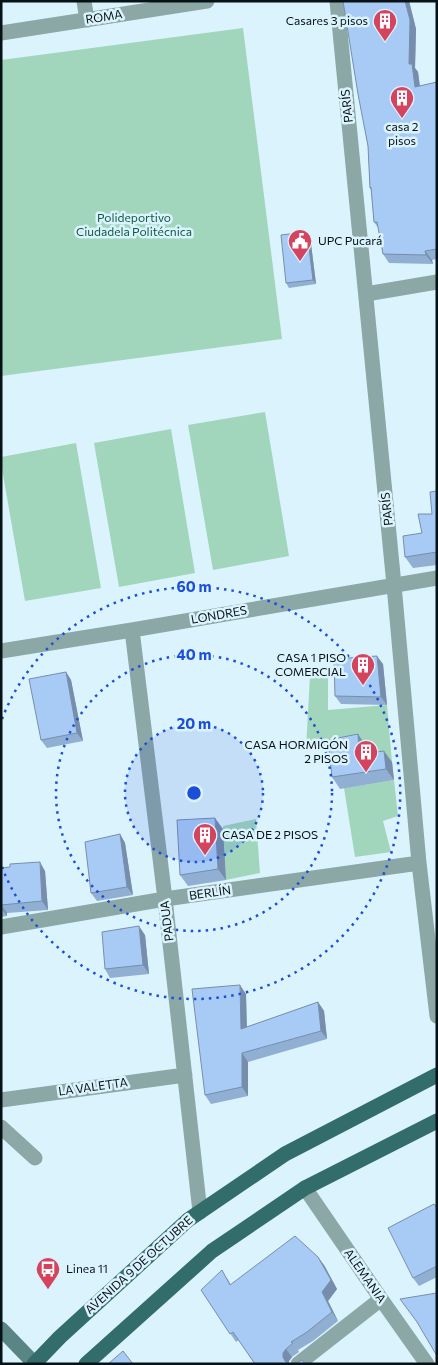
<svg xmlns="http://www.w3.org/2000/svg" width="438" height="1365" viewBox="0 0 438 1365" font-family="Commissioner,sans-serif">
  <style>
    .green { fill: #a1d6bd }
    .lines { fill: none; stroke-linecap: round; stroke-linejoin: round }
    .street { stroke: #8ba7a6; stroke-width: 15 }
    .secondary { stroke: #598584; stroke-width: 15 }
    .primary { stroke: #326c6b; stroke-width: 15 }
    .wall { fill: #90afd3 }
    .shaded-wall { fill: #768eac }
    .building { fill: #a8cbf5; stroke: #768eac }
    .ring { fill: none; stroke: #1d4ed8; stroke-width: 2.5; stroke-dasharray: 2.5 5 }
    .labels { text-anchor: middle; stroke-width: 5; stroke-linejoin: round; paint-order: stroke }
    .street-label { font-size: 12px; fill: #071216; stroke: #dbf3fd }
    .poi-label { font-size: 12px; fill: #071216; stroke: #dbf3fd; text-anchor: end }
    .park-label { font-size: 12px; fill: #10583f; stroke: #dbf3fd }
    .centre { fill: #1d4ed8; stroke: #dbf3fd; stroke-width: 2.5 }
    .ring-label { font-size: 15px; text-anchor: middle; font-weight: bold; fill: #1d4ed8; stroke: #dbf3fd; stroke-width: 5; stroke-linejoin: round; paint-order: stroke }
  </style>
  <rect width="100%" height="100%" fill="#dbf3fd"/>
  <path class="green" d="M243,28L282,339L1,376V60Z
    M265,412L289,556L213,570L188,425Z
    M171,429L195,573L119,587L94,443Z
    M76,443L101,588L25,601L1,463V457Z
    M328,673V710L387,705L392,762L367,766L366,746L327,752L326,746L306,748L310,676Z
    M394,780L398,816L383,821L391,852L355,857L344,788Z
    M256,819L260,873L226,880L223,826Z"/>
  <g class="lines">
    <path class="street" d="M84,1L87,20
      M337,1L394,585L419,863L437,1016
      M1,33L207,1
      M366,294L437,282
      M132,630L165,899L200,1212
      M1,651L132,630L437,578
      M1,927L165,899L419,863
      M1,1100L185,1075
      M1,1127L35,1158
      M305,1188L381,1299L427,1364
      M298,1364L381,1299"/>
    <path class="secondary" d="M1,1329L34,1363"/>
    <path class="primary" d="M34,1364L60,1337L188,1220L285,1154L437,1075
      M86,1364L212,1251L305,1188L437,1121"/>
  </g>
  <path class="wall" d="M343,1H409L416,29L415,68L418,72L420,86L437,82V259L432,260L433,264L389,263L383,254L379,229L374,222L371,190L370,188L368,146Z
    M307,232L310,236L316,284L289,288L286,283Z
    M437,491V565L413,568L405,557L422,533L432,514Z
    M383,664L387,705L341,704L335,696Z
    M66,672L71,680L83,741L47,748L41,740Z
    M366,746V753L392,762L394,780L340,789L332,777Z
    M223,829L226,880L188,886L180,875Z
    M120,834L125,843L133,895L97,901L91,893Z
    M1,868L45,871L48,910L7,913V916L1,917Z
    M145,935L149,974L110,978L105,969Z
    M246,994L247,1027L318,1002L324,1011L327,1039L248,1062V1096L211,1104L205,1095Z
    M434,1204L437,1207V1277L419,1286L413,1278Z
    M324,1265L337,1289L328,1301L338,1321L313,1341L298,1350L299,1352L292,1357L289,1361V1364H255L239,1340L236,1342L201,1290L227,1278L231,1285Z"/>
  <path class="shaded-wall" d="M405,1H409L416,29L415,68L418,72L421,96L415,87L409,64Z
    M307,232L310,236L316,284L313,280Z
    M425,251L432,260L433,264L426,255Z
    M377,656L383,664L387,705L381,697Z
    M66,672L71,680L83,741L77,733Z
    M358,734L366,746L367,766L359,754Z
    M384,751L392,762L394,780L386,769Z
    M215,818L223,829L226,880L218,869Z
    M120,834L125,843L133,895L127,887Z
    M40,862L45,871L48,910L42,901Z
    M1,905L7,913V916L1,908Z
    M139,926L145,935L149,974L143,965Z
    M240,985L246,994L247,1038L241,1029Z
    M318,1002L324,1011L327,1039L321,1031Z
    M242,1053L248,1062V1096L242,1087Z
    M318,1257L324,1265L337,1289L328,1301L338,1321L332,1312L322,1292Z
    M286,1349L292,1357L289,1361V1364H286L283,1357V1353Z"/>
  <path class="building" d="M343,1H405L410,20L409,64H412L415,87L437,82V249L425,251L426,255L383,254L377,222H374L371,187L370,188L368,146L358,94Z
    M307,232L313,280L286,283L281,235Z
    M437,491V552L405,557L403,536L422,533L418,514H432L430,492Z
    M377,656L381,697L335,696L334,659Z
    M66,672L77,733L41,740L29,679Z
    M358,734L359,754L384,751L386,769L332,777L328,740Z
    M215,818L218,869L180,875L177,820Z
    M120,834L127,887L91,893L85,842Z
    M40,862L42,901L1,905V868L10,867V864Z
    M139,926L143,965L105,969L102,932Z
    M240,985L241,1029L318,1002L321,1031L242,1053V1087L205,1095L192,989Z
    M434,1204L437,1208V1266L413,1278L388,1228Z
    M295,1236L318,1257L331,1280L322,1292L332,1312L307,1332L291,1342L293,1343L286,1349L283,1353V1357L285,1361L288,1364H255L233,1332L230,1334L201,1290L222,1270L230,1285Z
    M437,1293V1356L417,1322L400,1299Z
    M123,1351L133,1364H108Z
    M302,1360L305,1364H296Z"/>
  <circle cx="194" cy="793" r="69" fill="#1d4ed8" fill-opacity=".12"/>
  <g class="ring">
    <circle cx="194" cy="793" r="69"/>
    <circle cx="194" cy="793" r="138"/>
    <path d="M2 719A206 206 0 1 1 2 867"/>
  </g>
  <defs>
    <g id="building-pin" transform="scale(1.25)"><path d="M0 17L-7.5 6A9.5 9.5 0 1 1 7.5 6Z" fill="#d4445f" stroke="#dbf3fd"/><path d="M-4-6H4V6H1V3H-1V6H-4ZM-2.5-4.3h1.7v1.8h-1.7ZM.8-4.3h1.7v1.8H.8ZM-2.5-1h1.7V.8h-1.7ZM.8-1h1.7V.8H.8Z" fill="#fff"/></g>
    <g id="civic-pin" transform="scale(1.25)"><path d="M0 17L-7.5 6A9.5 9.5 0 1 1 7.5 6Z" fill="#d4445f" stroke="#dbf3fd"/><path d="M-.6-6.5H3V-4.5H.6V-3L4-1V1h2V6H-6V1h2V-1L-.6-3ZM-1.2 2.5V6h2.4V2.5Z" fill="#fff"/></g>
    <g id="bus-pin" transform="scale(1.25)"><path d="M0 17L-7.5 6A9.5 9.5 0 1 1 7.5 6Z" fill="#d4445f" stroke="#dbf3fd"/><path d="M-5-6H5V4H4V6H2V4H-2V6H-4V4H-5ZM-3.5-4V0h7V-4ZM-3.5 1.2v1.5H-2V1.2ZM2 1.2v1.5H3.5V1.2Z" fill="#fff"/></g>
  </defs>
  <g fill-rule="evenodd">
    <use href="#building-pin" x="385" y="21"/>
    <use href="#building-pin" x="402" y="98"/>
    <use href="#civic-pin" x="300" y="241"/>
    <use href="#building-pin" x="363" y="665"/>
    <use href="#building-pin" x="366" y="752"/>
    <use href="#building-pin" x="205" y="835"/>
    <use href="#bus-pin" x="48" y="1269"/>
  </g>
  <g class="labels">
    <g class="street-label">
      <text transform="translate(104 17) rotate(-9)" y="4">ROMA</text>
      <text transform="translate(347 106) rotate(-96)" y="4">PARÍS</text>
      <text transform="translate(387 509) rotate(-96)" y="4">PARÍS</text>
      <text transform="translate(219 615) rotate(-10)" y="4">LONDRES</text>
      <text transform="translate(210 893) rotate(-8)" y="4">BERLÍN</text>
      <text transform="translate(167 921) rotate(-97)" y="4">PADUA</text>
      <text transform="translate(93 1087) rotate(-8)" y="4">LA VALETTA</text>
      <text transform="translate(139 1265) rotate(-42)" y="4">AVENIDA 9 DE OCTUBRE</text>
      <text transform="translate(365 1276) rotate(55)" y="4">ALEMANIA</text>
    </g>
    <g class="poi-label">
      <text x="368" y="25">Casares 3 pisos</text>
      <text x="402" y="131" text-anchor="middle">casa 2<tspan x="402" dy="14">pisos</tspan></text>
      <text x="318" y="245" text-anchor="start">UPC Pucará</text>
      <text x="346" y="662">CASA 1 PISO<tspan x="346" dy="14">COMERCIAL</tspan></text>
      <text x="348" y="749">CASA HORMIGÓN<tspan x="348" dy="14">2 PISOS</tspan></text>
      <text x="222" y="839" text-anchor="start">CASA DE 2 PISOS</text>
      <text x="66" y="1273" text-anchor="start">Linea 11</text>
    </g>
    <g class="park-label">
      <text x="134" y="222">Polideportivo<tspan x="134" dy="14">Ciudadela Politécnica</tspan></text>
    </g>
  </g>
  <circle cx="194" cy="793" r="8" class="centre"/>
  <g class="ring-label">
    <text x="194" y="592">60 m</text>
    <text x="194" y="660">40 m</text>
    <text x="194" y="729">20 m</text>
  </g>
  <rect width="438" height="1365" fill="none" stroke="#071216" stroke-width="5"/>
</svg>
